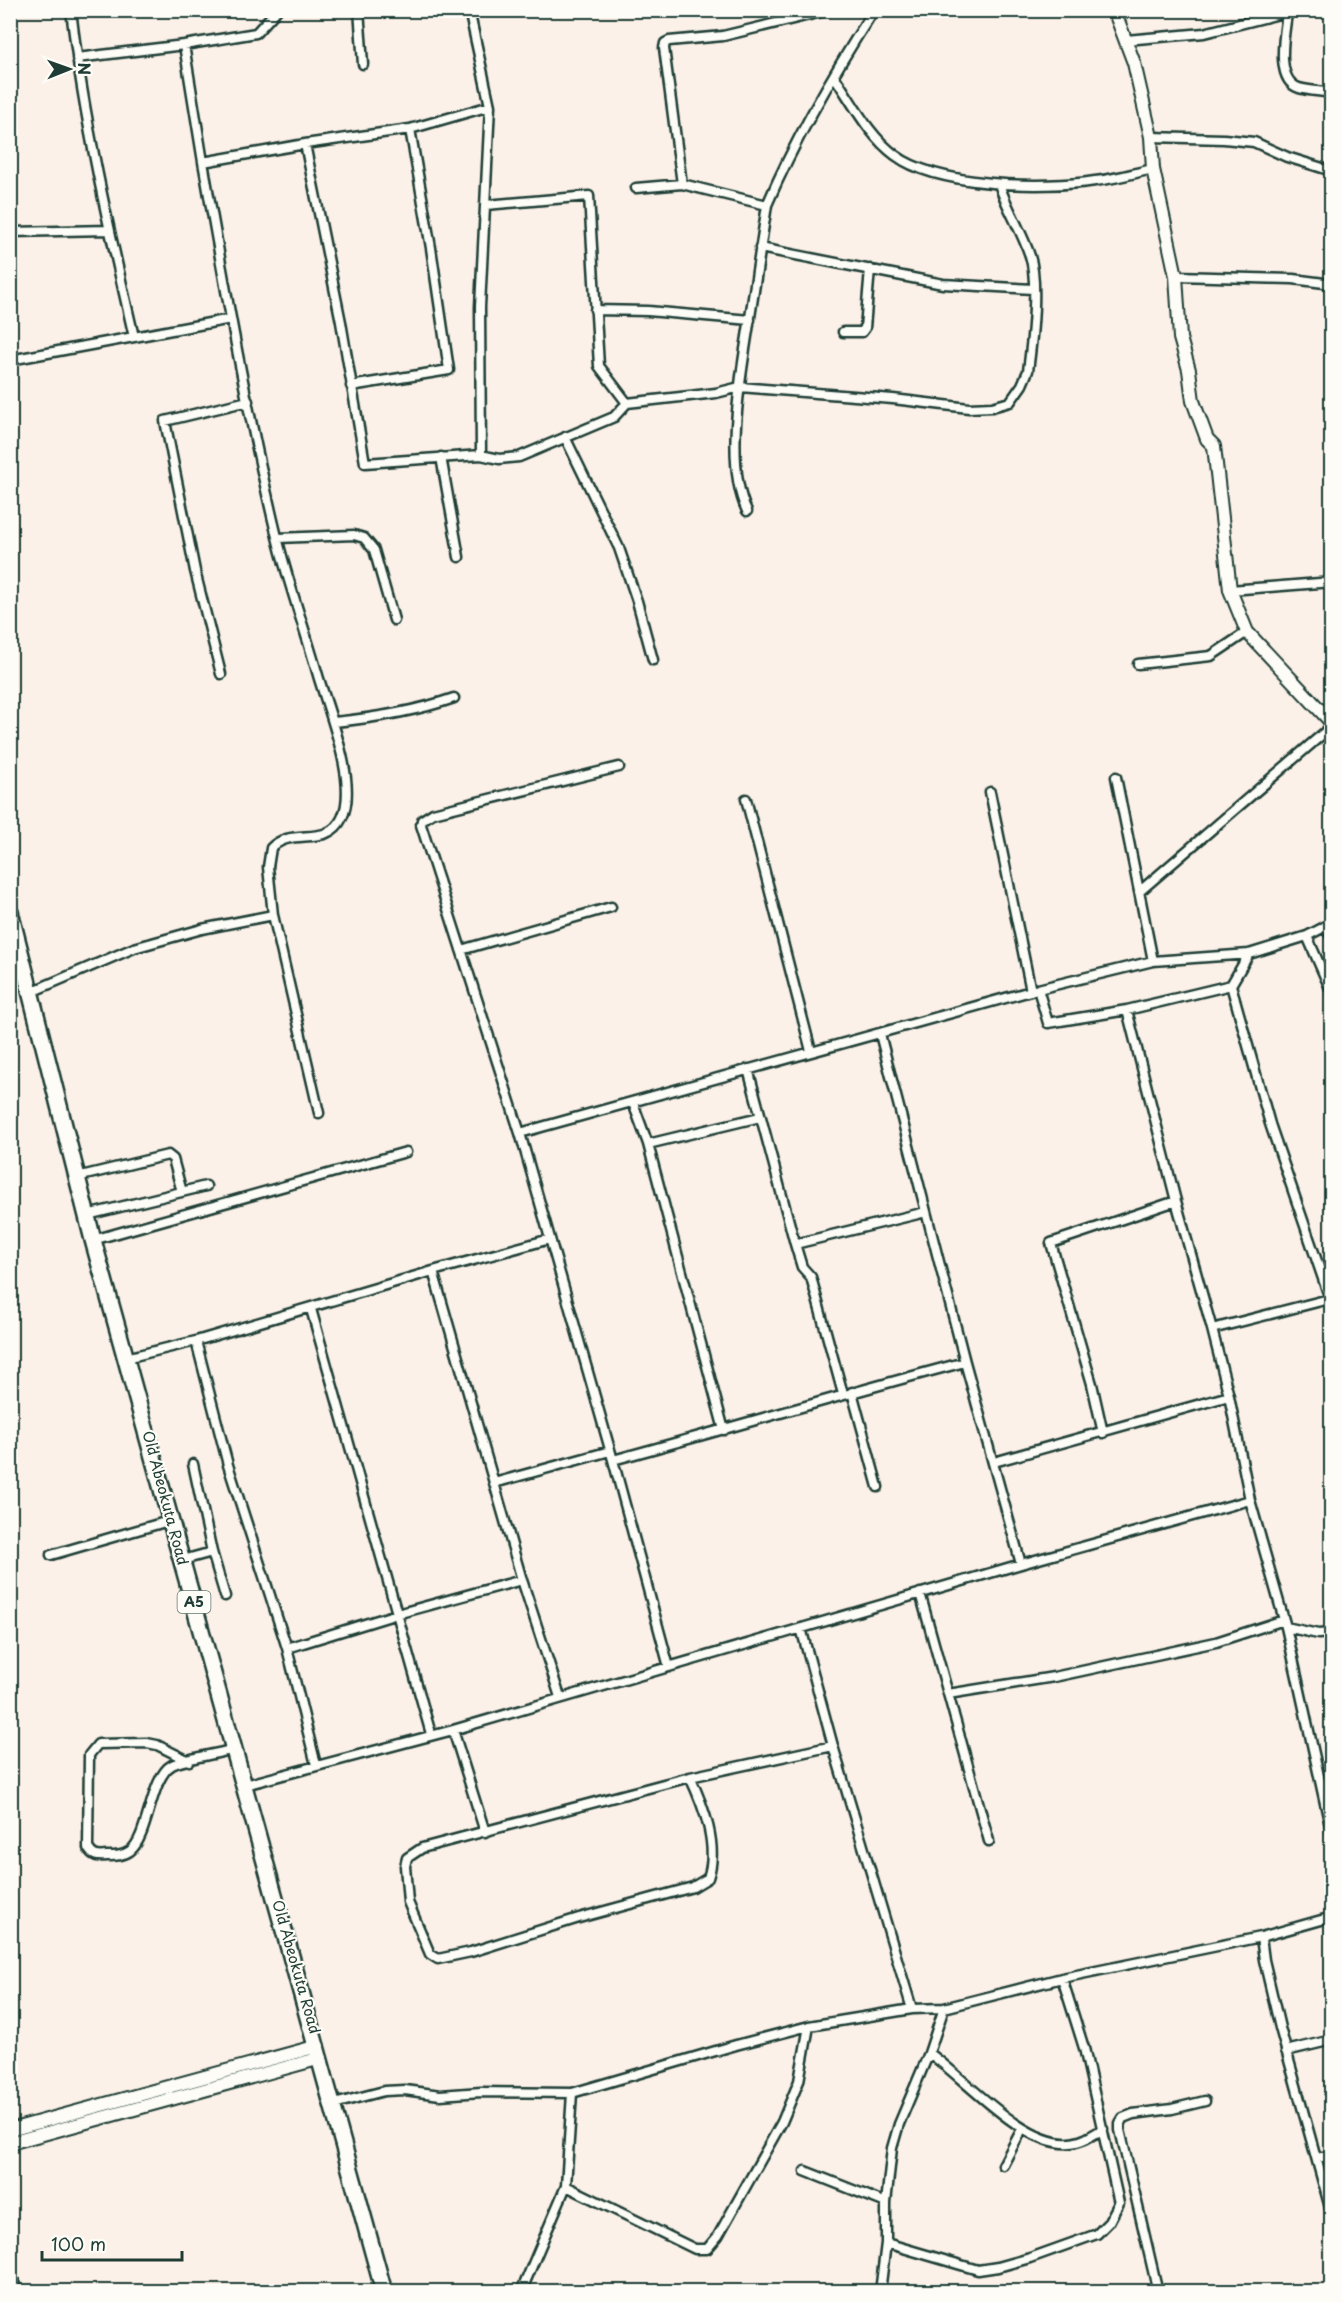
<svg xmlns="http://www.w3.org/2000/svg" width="1342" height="2302" viewBox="0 0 1342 2302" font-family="'Playpen Sans',sans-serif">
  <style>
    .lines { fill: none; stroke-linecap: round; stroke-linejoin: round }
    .street-casing { stroke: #1f3d34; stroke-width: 13 }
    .secondary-casing { stroke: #1f3d34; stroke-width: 16 }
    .highway-casing { stroke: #1f3d34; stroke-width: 20 }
    .street { stroke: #fdfcf7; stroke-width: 8 }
    .secondary { stroke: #fdfcf7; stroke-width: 12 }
    .highway { stroke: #fdfcf7; stroke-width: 15 }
    .labels { text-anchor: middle; stroke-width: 4.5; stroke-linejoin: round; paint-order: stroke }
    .shield { fill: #fdfcf7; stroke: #62766e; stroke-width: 1.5 }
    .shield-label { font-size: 14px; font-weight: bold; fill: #1f3d34 }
    .street-label { font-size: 15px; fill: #1f3d34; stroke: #fdfcf7 }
  </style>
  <rect width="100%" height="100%" fill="#fcf1e8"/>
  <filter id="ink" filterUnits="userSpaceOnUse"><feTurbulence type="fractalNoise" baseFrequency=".0167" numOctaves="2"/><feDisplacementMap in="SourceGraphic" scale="12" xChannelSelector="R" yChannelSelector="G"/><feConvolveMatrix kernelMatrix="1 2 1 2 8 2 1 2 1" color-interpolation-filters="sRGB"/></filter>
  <g filter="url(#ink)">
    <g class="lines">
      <g class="street-casing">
        <path id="street" d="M71,10C84,121 109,229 134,337
          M359,10L363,64
          M1287,13C1285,32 1274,80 1299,88C1309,91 1321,91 1332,93
          M1126,40L1204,33L1295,10
          M184,45L203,162
          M77,58L184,45L256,33L277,10
          M834,76C853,103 868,135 895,155C937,187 1044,189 1095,181C1115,179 1134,173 1153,169
          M1151,137L1224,139L1254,142L1287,157L1332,171
          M305,144L341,322L365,463L481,455L499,459L519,457L614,417L627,403L716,393L740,387L893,399L969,408L992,407L1010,402L1022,385L1028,371C1032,341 1039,284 1030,256C1022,231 1007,209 999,184
          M682,184L664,48L665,43L669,41L723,36L830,10
          M636,188L682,184L767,205C796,137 834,72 874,10
          M486,205L589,196L599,366L627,403
          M10,232L109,230
          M760,248L943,284L1033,289
          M1176,276L1293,279L1332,284
          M595,310L648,311L750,320
          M843,332H862L865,328L870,269
          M10,360L231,319
          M351,386L449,370L431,248L410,129
          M565,437L619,548L637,601L653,660
          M481,455L480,307L490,106
          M441,457L459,557
          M747,511C724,464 741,375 749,324C755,284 761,245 767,205
          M278,538L354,535L364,538L374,550L394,620
          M1230,590L1332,582
          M1138,664L1211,656L1247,632
          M221,674L195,571L165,421L248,401
          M334,722C375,718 414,712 454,698
          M619,767L433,813L422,820L421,825L520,1133L613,1460L669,1667
          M1116,777L1153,961
          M990,792L1031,991
          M746,799L811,1051
          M1139,892L1332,726
          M273,915L268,867L271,848C292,826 327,849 342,818C359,783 327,708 317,672C304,627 288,582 277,537C247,413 225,287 203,162L305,144L410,129L490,106L469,10
          M1325,926L1332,938
          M1307,936L1332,993
          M461,950L611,907
          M1231,985L1270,1124L1332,1305
          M1038,989L1048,1023L1127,1010L1231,985L1249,954
          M31,992L134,948L202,929L273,915L319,1113
          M1127,1010L1176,1201L1212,1329
          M880,1034L965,1362L1021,1564
          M748,1069L795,1244L802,1267L811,1277L843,1394
          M633,1103L648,1144L724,1430
          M520,1133L1038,989L1153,961L1249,954L1307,936L1332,923
          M648,1144L760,1117
          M77,1177L168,1155L173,1159L182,1192
          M87,1215L206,1186
          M93,1240L406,1152
          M795,1244L926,1212
          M433,1271L522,1580L560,1697
          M1329,1299L1212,1329L1229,1396L1250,1500L1286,1627L1332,1835
          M311,1309L431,1734
          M126,1358L196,1341
          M852,1392L878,1487
          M1103,1433L1092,1384L1051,1243L1176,1201
          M613,1460C731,1428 847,1393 965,1362
          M994,1462L1229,1396
          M193,1464L212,1552L225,1596
          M494,1483L610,1451
          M51,1555L172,1520
          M183,1560L212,1552
          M920,1593L989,1841
          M1286,1627L1318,1634L1332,1633
          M801,1628L833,1746L912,2009
          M287,1648L397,1614L522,1580
          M948,1694L1054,1677L1216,1642L1284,1620
          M453,1730L485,1832
          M189,1761L157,1745L147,1743L98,1744L89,1755L88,1848C93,1857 98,1857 107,1856C115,1856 123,1856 130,1851C149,1837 150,1777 172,1765C183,1759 221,1753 235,1749
          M316,1765L287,1648L228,1465L196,1341L433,1271L550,1239
          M690,1777C704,1807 719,1846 708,1878L693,1887L579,1918L471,1952L438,1959L430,1954L408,1902L405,1866L407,1858L422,1848L690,1777L833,1746
          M245,1785L453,1730L1021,1564L1250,1500
          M1261,1937L1264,1960L1280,2028L1332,2215
          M1286,2051L1332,2040
          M929,2053C966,2079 1024,2147 1070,2143C1082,2142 1093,2135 1103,2129
          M334,2104L384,2091L405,2090L440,2095L481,2092L572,2093L736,2045L809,2026L912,2009L944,2008L1062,1978L1261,1937L1332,1917
          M1317,2158L1332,2155
          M1003,2165L1022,2129
          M805,2171L886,2203
          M566,2186L695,2249H707L718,2236L782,2122L799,2081L809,2026
          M886,2243L978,2270L998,2267L1030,2258L1097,2234L1109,2222L1119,2203L1084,2048L1062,1978
          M10,2268L17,2292
          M521,2292L566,2186L572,2093
          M880,2292L886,2243V2203L892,2148L899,2124L929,2053L944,2008
          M1158,2292L1120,2130V2123L1123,2118L1133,2114L1172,2109L1205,2101"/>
      </g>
      <g class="secondary-casing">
        <path id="secondary" d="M1114,10L1134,63L1151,137L1153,169L1176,276L1180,338L1189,370L1193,401L1207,439L1214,446L1230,590L1247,632L1332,723
          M10,2130L318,2046
          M10,2143L321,2058"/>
      </g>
      <g class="highway-casing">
        <path id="highway" d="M10,912L93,1240L384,2292"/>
      </g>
      <use href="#street" class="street"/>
      <use href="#secondary" class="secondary"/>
      <use href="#highway" class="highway"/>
    </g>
  </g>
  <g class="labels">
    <rect class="shield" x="177.5" y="1591" width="33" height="22" rx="4.5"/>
    <g class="shield-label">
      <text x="194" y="1607">A5</text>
    </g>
    <g class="street-label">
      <text transform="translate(165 1498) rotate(75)" y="5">Old Abeokuta Road</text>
      <text transform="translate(296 1967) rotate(74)" y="5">Old Abeokuta Road</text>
    </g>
  </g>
  <rect width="1342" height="2302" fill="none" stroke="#fdfcf7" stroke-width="36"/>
  <rect x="18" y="18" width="1306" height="2266" fill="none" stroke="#1f3d34" stroke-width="2" filter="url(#ink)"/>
  <g transform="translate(69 69) rotate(89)" stroke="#fdfcf7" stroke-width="4.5" paint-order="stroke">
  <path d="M0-4.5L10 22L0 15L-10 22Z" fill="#1f3d34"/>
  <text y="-9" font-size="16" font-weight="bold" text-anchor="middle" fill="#1f3d34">N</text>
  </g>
  <path d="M42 2251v9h140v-9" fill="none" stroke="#1f3d34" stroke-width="3"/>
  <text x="51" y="2251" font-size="18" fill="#1f3d34" stroke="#fdfcf7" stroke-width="4.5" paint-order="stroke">100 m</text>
</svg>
